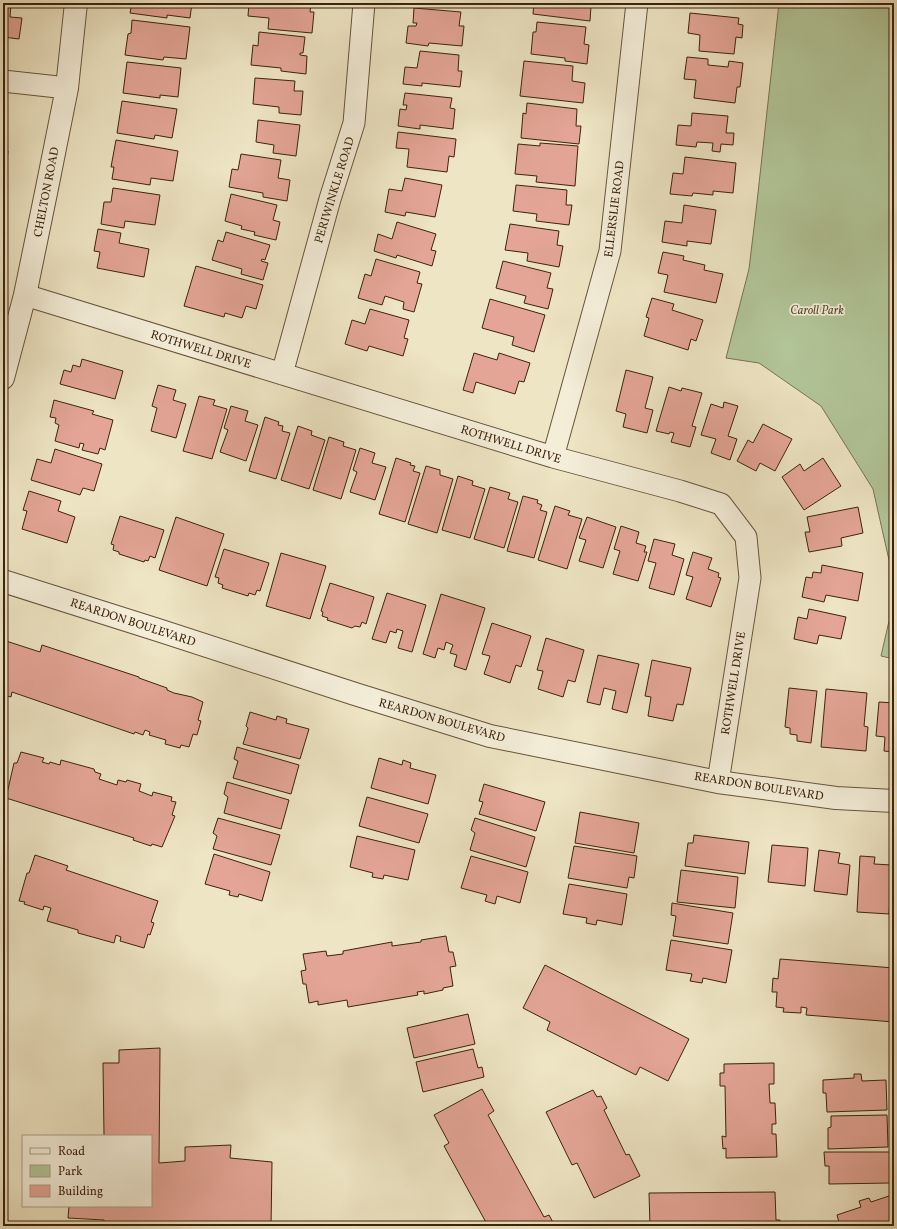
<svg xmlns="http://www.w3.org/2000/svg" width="897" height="1229" viewBox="0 0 897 1229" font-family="Vollkorn,serif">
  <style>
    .green { fill: #b2c699; stroke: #777452 }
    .building { fill: #e4a596; stroke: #3c230c }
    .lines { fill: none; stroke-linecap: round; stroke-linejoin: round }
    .minor-casing { stroke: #68543a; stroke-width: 23 }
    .tertiary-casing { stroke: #68543a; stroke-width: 24 }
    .minor { stroke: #f4eed9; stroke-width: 21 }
    .tertiary { stroke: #f4eed9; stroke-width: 22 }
    .labels { text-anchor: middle; stroke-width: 3.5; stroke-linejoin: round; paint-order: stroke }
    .street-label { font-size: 12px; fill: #3c230c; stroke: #f4eed9 }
    .park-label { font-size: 12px; font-style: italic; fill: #5a4c2f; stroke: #f4eed9 }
  </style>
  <rect width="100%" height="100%" fill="#eee5c4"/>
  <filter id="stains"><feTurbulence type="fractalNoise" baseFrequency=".005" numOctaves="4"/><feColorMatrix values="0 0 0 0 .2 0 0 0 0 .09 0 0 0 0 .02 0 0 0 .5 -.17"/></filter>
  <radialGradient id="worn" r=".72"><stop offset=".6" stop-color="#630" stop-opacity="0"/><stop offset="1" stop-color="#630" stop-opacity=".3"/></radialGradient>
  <path class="green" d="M779,3H894V659L881,656L889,621V560L873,489L821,406L759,363L726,358L749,269L756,211Z"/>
  <path class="building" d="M3,3H11L10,17L22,18L19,39L3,37Z
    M132,3H192L190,18L167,15V18L130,13Z
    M249,3H311L310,12H314L312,33L268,29L269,18L248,16Z
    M437,3H459L458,6Z
    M534,3H582L581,5L591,6L590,21L533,14Z
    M414,8L461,12L459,26H464L462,46L429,43L428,46L406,43L408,26H416L417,23H413Z
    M690,13L739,18L738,24L743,25L742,38L736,37L734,54L699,51L700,35L688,33Z
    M132,20L190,27L186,59L164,57L163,60L125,55L128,34L131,33Z
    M537,22L586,27L584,44L589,45L587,64L565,61V58L531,54L533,32H536Z
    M259,32L305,37L303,53H300V55L307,56L306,74L281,71V68L251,65L253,45L258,46Z
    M420,51L459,55L458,71H462L460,87L422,83V86L403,84L405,67L417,68Z
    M687,57L708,59V65L728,67L729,61L743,63L740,87H737L735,103L694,98L696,80L684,79Z
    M524,61L573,66L572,81L585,83L583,103L520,96Z
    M127,62L181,68L178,97L160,95V98L123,93Z
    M255,78L295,81L294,91H303L301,115L279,113V107L253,104Z
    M405,93L452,98L450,108L455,109L453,129L420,125V129L398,126L400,109L406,110L407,105H403Z
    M122,101L177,109L172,138L155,135L154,139L117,133Z
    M527,103L577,109L576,126H581L579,144L521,138L523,113L526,114Z
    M692,113L728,116L726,133H734L733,145L721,144L720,152L712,151L713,143L697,142L696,147L676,145L678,125L691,126Z
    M258,120L300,125L296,156L273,153L274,145L256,142Z
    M398,132L456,139L454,157L449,156L447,172L407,167L409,149L396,148Z
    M116,140L178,151L173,181L151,178L150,185L112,179L114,167H111Z
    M540,143L578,146L575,186L536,182L537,176L515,174L518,144L540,146Z
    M3,150L8,151L6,172H3Z
    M241,154L281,160L278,178L290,180L287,201L263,197V193L229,187L232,169L238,170Z
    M685,157L736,163L733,193L713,191V195L693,193L692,196L670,194L673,173L683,174Z
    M405,178L442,185L435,217L406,212L405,216L385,212L389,189L402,191Z
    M516,185L567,190L566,205H572L569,225L536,221L537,214L513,211Z
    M113,188L160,195L155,225L125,221L124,228L101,224L104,202H111Z
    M231,194L277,205L273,220L280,222L276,240L254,235L255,232L241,229L242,226L225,221Z
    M684,205L716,210L711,244L687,241V246L662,242L665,221L682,223Z
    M397,222L436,234L431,250L436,251L432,266L397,255L396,258L374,251L378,234L392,239Z
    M510,224L559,231L557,245L563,246L559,267L527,261L528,253L505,250Z
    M98,229L121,233L119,243L149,249L144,277L97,268L100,252L94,251Z
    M226,232L270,245L265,260L262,259L261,261L268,263L263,280L241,274L242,269L212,260L218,240L223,242Z
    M663,252L684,256L683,260L705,265L704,270L723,274L716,303L664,292L668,275L658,273Z
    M376,259L420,272L417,283L422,284L414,312L403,309L404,302L385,296L382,305L358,298L365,274L371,276Z
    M503,261L551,273L547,288L553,289L548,309L524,303L526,296L496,288Z
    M196,266L263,285L256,309L246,306L242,318L225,313L224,317L184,306Z
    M652,298L674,304L672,310L703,320L696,341L691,339L688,350L644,336L649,318L646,317Z
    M490,299L545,315L534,352L512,345L514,337L482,328Z
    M370,309L409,320L404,338L408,339L403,356L369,346L367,351L345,344L352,320L365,324Z
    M474,353L497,360L499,353L530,363L524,382L519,381L515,394L476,382L473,393L463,390Z
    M82,359L123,371L115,399L60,384L64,370L71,372L73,365L80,367Z
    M626,370L653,377L645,408L653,410L647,433L623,427L626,414L616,411Z
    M158,385L176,390L173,400L186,404L176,438L151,431L157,408L152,406Z
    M669,387L681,391L682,388L702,393L692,426L696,427L690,447L671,442L674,433L670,432L669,434L656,431Z
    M199,396L215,400L213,405L227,409L212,459L183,451Z
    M54,400L94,411L92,414L113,420L105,450L100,448L98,454L82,450L84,444L80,443L79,448L55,441L59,425L55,423L56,418L50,417Z
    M724,402L738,406L728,436L737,439L730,460L711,453L716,439L701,435L711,404L723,408Z
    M231,406L248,411L245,421L258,425L246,461L220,452L228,430L224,428Z
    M265,417L279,422L278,425L283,426L282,431L290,433L276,479L249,471Z
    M763,424L792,439L775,471L760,463L756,471L737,461L748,440L753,443Z
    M298,426L312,431L311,435L325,440L309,489L281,480Z
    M329,437L344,442L343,446L356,450L341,499L313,490Z
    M360,448L375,453L372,463L386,467L375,500L350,492L357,472L353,470Z
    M55,449L102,464L94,491L83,488L80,495L31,480L37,459L51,463Z
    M396,458L411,463L410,465L415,466L413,471L420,473L405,522L379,514Z
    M823,458L841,486L804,510L782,477L800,464L804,471Z
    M426,466L440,470V475L453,479L437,533L408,524Z
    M458,476L473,481L472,485L485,489L470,538L442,530Z
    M490,487L510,493L508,499L518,502L504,548L474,539Z
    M29,491L61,501L58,511L75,517L67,543L22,529L27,511L23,510Z
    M523,496L538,500L537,503L542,505L540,510L547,512L534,558L507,551Z
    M555,506L570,511L568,515L582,519L567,569L538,560Z
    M858,507L863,533L841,538L842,546L809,552L805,532H810L807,517Z
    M120,516L164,530L155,558L150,556L148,561L145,560L144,562L119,554V552L113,550L114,545L111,544Z
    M176,517L224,534L207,586L159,570Z
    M587,517L616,527L603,568L579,561L586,540L579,538Z
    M621,526L639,532L636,543L646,546L644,552H647L638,581L613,574L620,551L614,549Z
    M654,539L675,544L672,555L684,559L674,595L649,588L656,563L648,561Z
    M224,549L269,563L260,591L257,590L255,595L249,593L248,596L222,588L223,585L218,583L219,578L215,577Z
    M693,552L712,558L708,569L719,573L718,577L721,578L711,607L686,599L693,577L686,575Z
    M281,553L326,566L310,619L266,606Z
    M822,565L863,573L858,601L826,595L824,602L802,597L806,577L812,578L813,572L821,573Z
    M330,583L374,597L366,624L362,622L360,627L355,626L352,628L327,620L328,618L322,616L323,612L321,611Z
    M387,593L426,605L412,652L398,648L403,631L397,629L396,633L390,631L386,643L372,639Z
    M441,594L485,608L466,670L454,666L457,655L450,653L453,645L446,642L444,650L438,648L435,658L423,654Z
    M809,609L846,617L841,639L819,635L817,644L794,639L798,617L807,619Z
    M492,623L531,636L521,667L516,665L510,683L484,674L490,656L482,654Z
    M546,638L584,650L575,682L568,680L563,697L538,689L543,671L537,670Z
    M3,640L40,652L42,645L139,677V678L167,688V690L174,693L192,697L203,702L198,720L201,721L197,735L193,734L189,747L181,745L180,748L165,744L166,740L149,735L150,732L145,730L143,735L135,732L134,734L12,692L11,697L3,695Z
    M598,655L639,664L627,713L612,709L616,691L604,688L600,705L587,702Z
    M652,660L691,668L683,705L677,704L673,721L648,716L651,697L645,696Z
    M789,688L817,691L811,743L797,741V735L790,734V728L785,727Z
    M826,689L867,693L864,726L868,727L866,751L821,747Z
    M879,702L894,703V752L884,751L885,737L876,736Z
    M250,712L276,720L277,716L287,719L286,723L309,729L300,759L243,744L248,728L246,726Z
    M237,747L299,765L291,794L233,778L238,761L234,759Z
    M21,752L44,758L42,762L49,764L50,762L60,765L61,760L94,769L95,772L101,774L99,779L117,785L118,780L126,782L127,780L141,784L139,791L152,796L153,792L172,797L171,801L176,802L172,815L175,816L162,847L152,844L151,846L133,840L134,838L6,798L14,763H17Z
    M379,758L402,765L403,760L411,763L410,768L436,775L428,804L371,788Z
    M227,782L289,800L281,829L224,813L228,797L224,794Z
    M484,784L545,802L536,831L479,814L483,802L479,801Z
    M367,797L428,814L419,843L359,826Z
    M580,812L639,823L634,853L575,843Z
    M218,818L280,835L271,865L213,849L217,836L213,833Z
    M475,818L535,837L526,867L470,850L475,833L471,830Z
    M694,835L749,842L745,874L685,866L688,843H693Z
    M357,836L415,850L408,880L384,875L383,879L372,877L373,873L350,867Z
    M772,845L808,848L805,886L768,882Z
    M574,846L637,856L634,878L629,877L627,888L568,878Z
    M819,850L840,853L838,863L850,865L847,895L814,891Z
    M214,854L270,872L262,901L239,894L238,897L229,895L230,891L205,884Z
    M35,855L68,866L66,870L158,901L151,922L154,923L150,935L148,934L144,948L120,941L121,937L116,935L114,943L78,933V930L47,921L51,908L44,906L43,910L24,904L25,902L19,901L27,873H29Z
    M471,856L528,872L520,903L497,896L495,904L485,901L487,895L461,888Z
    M860,856L875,857L874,864L892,865L889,914L857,912Z
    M681,870L738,877L735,908L677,902Z
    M569,884L627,894L622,925L597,920L596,925L586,923L587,918L563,914Z
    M672,903L733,913L728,944L673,936L676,916L671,915Z
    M446,936L449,952H453L456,966L450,967L453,986L443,988V990L424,994V991L417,992L418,995L348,1007L347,1000L318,1005V1001L309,1003L306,984H303L301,971L306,970L303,954L326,951L327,956L343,954V951L392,942V946L421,942V940Z
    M671,940L732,950L726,983L703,978L702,983L690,981L692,974L666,970Z
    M780,959L894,968V1022L806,1015L807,1008L801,1007V1013L783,1012L784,1008L776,1007L777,992H772L773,978L778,979Z
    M545,965L689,1039L668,1081L640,1067L636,1075L547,1030L550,1022L523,1008Z
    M468,1014L475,1044L414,1058L407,1028Z
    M160,1048L159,1163L185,1161V1147L231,1145L230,1158L272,1162L271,1226H104V1220L68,1218L69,1206H151V1136H104L103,1063H119V1050Z
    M473,1049L478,1068L482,1067L484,1077L423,1092L416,1062Z
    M774,1063V1084H769L770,1103H775L776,1124H772V1134H776L777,1157L726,1158V1148L723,1149L722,1136L726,1137L725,1086H720V1073H724V1064Z
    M854,1074H861L862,1081L886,1080L887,1110L827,1112L826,1093H823V1080L854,1078Z
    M482,1089L494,1111L488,1115L544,1217L549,1215L555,1226H488L444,1146L449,1143L434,1115Z
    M593,1090L597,1097L601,1096L607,1108L604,1110L626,1155L629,1154L640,1176L594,1198L577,1163L572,1165L546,1112Z
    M887,1115L888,1147L828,1149V1128L831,1127V1116Z
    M824,1152H891V1183L829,1184V1166H825Z
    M775,1192L776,1220H780V1226H650L649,1193Z
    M892,1195L894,1201V1226H840L837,1215L861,1207L859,1201L869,1198L871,1202Z"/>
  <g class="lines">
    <g class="minor-casing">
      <path id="minor" d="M3,81L67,88
        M25,295L553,457L680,491L721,504L746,537L750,578L718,782
        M282,374L330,199L354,123L364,3
        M553,457L610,251L637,3"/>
    </g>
    <g class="tertiary-casing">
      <path id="tertiary" d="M3,378L25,295L47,188L67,88L76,3
        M3,581L161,631L355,694L490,736L718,782L836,798L894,801"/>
    </g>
    <use href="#minor" class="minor"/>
    <use href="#tertiary" class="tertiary"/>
  </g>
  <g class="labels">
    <g class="street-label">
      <text transform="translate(334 190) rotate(-73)" y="4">PERIWINKLE ROAD</text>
      <text transform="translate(46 192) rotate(-79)" y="4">CHELTON ROAD</text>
      <text transform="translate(614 209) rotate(-83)" y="4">ELLERSLIE ROAD</text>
      <text transform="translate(201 349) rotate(17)" y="4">ROTHWELL DRIVE</text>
      <text transform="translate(511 444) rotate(17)" y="4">ROTHWELL DRIVE</text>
      <text transform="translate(133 622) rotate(18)" y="4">REARDON BOULEVARD</text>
      <text transform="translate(733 683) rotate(-81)" y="4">ROTHWELL DRIVE</text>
      <text transform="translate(442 720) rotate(16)" y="4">REARDON BOULEVARD</text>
      <text transform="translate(759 786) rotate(9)" y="4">REARDON BOULEVARD</text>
    </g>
    <g class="park-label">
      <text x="817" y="314">Caroll Park</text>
    </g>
  </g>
  <rect width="897" height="1229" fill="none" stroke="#eee5c4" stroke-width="16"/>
  <rect x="4" y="4" width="889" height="1221" fill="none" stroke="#3c230c" stroke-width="2"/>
  <rect x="8" y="8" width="881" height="1213" fill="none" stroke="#3c230c"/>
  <rect x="22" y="1135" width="130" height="72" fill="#f4eed9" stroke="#aa9d87"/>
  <rect x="30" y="1148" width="20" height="6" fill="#f4eed9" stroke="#aa9d87"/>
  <text x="58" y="1155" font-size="12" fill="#3c230c">Road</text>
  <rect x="30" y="1165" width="20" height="12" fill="#b2c699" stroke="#aa9d87"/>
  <text x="58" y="1175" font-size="12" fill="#3c230c">Park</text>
  <rect x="30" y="1185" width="20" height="12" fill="#e4a596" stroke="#aa9d87"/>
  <text x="58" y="1195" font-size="12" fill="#3c230c">Building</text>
  <rect width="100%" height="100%" filter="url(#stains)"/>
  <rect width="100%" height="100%" fill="url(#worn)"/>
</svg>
